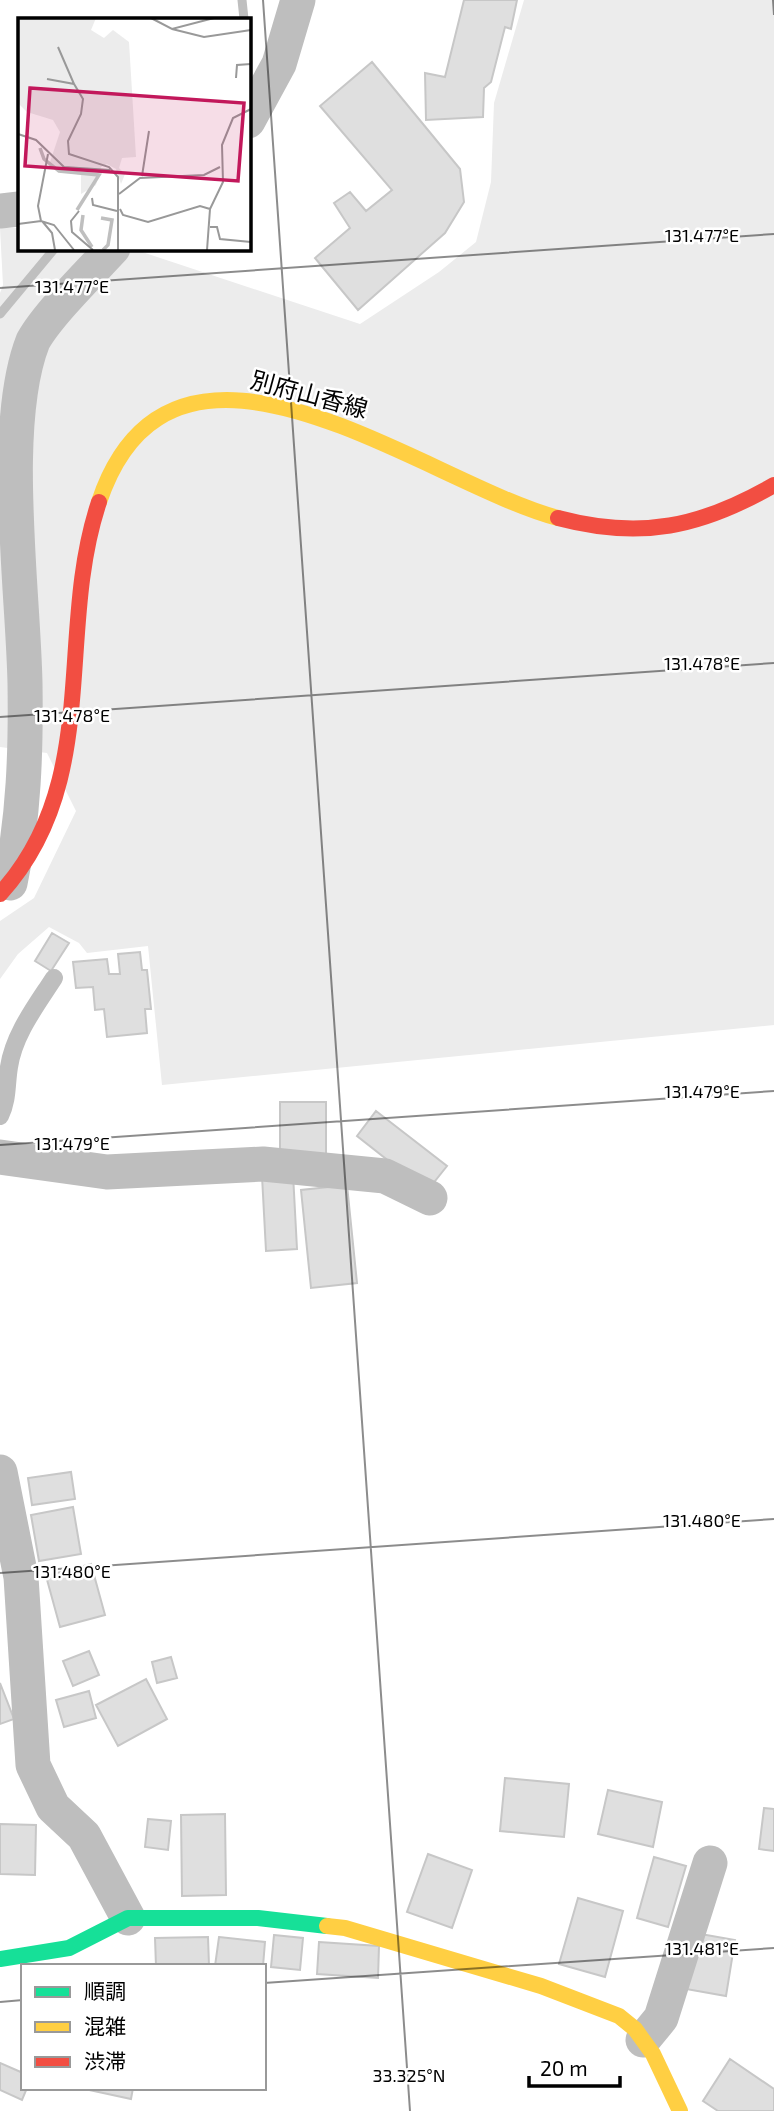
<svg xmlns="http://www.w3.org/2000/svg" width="774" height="2111" viewBox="0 0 774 2111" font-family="'Exo 2','Noto Sans JP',sans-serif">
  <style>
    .green { fill: #ececec }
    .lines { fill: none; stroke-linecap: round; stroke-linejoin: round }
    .stream { stroke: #bfbfbf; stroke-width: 9 }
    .building { fill: #dfdfdf; stroke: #c7c7c7; stroke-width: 2 }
    .lane { stroke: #bebebe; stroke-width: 18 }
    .street { stroke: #bebebe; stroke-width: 35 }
    .fast { stroke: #16e098; stroke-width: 16 }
    .slow { stroke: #ffcf43; stroke-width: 16 }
    .jam { stroke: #f24e42; stroke-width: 16 }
    .ticks { fill: none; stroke: #000; stroke-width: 2; stroke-opacity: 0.45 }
    .labels { text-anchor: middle; stroke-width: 5; stroke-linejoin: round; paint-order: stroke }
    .street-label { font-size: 24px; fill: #000; stroke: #fff }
    .inset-river { fill: none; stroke: #bfbfbf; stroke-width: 3.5 }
    .inset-road { fill: none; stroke: #999; stroke-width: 2 }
    .view { fill: #c2185b; fill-opacity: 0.15; stroke: #c2185b; stroke-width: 3.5 }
    .inset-edge { fill: none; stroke: #000; stroke-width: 3.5 }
    .ticks-label { font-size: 18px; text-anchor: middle; fill: #000; stroke: #fff; stroke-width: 5; stroke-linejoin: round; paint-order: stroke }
  </style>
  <rect width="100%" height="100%" fill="#fff"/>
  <path class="green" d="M524,0H774V1025L162,1085L148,946L87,953L79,943L49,927L18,954L0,979V921L34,898L76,811L47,753L0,747V293L3,285L0,228H19V248L133,249L360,324L439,272L476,242L491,182L494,103Z"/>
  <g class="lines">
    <path class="stream" d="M242,0L244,19
      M0,314L55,248"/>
  </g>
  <path class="building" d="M464,0H517L511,29L505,27L491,82L484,88L483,117L426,120L425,73L445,77Z
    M372,62L460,169L464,202L445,233L358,310L315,258L350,228L334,203L350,192L366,211L392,190L320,106Z
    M52,933L69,943L51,971L35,961Z
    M140,952L142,970H147L151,1009H145L147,1033L107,1037L104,1009L95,1010L93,987L76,988L73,962L107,959L109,974H120L118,954Z
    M280,1102H326V1163L280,1162Z
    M376,1111L447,1166L427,1191L357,1136Z
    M293,1174L297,1249L266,1251L262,1176Z
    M347,1185L357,1283L311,1288L301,1190Z
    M71,1472L75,1499L32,1505L28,1478Z
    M73,1507L81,1554L39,1561L31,1515Z
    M91,1564L105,1615L60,1627L46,1576Z
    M89,1651L99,1675L73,1686L63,1661Z
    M171,1657L177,1678L157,1683L152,1662Z
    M146,1679L167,1719L118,1746L96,1705Z
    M0,1683L14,1719L0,1724Z
    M89,1691L96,1718L64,1727L56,1700Z
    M505,1778L569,1784L564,1837L500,1831Z
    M608,1790L662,1802L653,1847L598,1834Z
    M764,1808L774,1809V1851L759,1849Z
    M225,1814L226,1895L182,1896L181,1815Z
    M148,1819L171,1821L168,1850L145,1847Z
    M0,1824L36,1825L35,1875L0,1874Z
    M428,1854L472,1870L452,1928L407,1912Z
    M654,1857L686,1866L668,1927L637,1918Z
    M578,1898L623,1911L605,1977L559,1964Z
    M695,1933L735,1940L726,1996L686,1989Z
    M274,1935L303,1938L300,1970L271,1967Z
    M208,1937L209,1966H156L155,1938Z
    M219,1937L265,1942L263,1966H215Z
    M319,1942L379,1946L378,1978L317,1974Z
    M730,2059L774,2089V2111H718L703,2101Z
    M0,2063L23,2073V2088H27L22,2100L0,2090Z
    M80,2088H133L131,2099Z"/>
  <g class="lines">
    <path class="lane" d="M0,1116C8,1099 6,1085 9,1067C14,1034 36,1006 54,978"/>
    <path class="street" d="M248,121L279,64L298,0
      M0,211L19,209
      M10,883C24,817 26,750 25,683C23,587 0,425 33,341C48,314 91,272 113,248
      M0,1157L107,1172L263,1164L385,1176L430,1198
      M0,1472L21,1577L33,1765L53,1807L84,1836L128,1918
      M643,2040L661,2018L710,1863"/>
    <path class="fast" d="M0,1959L69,1948L128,1918H258L327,1926"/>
    <path class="slow" d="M99,502C173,281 425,483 558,518
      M327,1926L345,1928L541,1986L619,2016L635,2029L653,2054L680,2111"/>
    <path class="jam" d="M558,518C641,540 701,527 774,485
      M0,894C103,781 55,633 99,502"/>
  </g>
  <path class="ticks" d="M263,0L410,2111M773,0L774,15M0,288L774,234M0,717L774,663M0,1145L774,1091M0,1573L774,1519M264,1983L774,1948M0,2002L23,2000"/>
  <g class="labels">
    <g class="street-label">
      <text transform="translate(309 395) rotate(15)" y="8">別府山香線</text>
    </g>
  </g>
  <g transform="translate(18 18)">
    <rect width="233" height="233" fill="#fff"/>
    <path d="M0,0H78L73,12L86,20L95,12L111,24L118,139L104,140L101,150L107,156L103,166L98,151L89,146L83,149L78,167L63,176V157L30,150L42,114L35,102L9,94L0,85Z" fill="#ececec"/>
    <path class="inset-river" d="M22,130L26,141L41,153L81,157L59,192M65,197L63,212L74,229M83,200L94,202L90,227L85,232"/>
    <path class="inset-road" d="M133,0L154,11L196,0M154,11L186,19L233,12M40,29L56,66M218,60L219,47L233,46M29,61L56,66L65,81L63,96L50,123L51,136L91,149L100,159V232M0,116L18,122L46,149L92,152M124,158L131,113M101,176L122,160L186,157L202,149M74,180L75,187L99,193M102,191L105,197L130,204L182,188L192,191M61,193L53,203L54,214L75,232M23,203L20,188L30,136M24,203L34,215L37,232M0,206L23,203L36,207L56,232M192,209H199L202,221L233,224M189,232L192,191L205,164L204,127L215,100L233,91"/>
    <path class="view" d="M12,70L226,85L220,163L7,148Z"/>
    <rect width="233" height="233" class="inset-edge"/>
  </g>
  <g class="ticks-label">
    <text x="702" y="242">131.477°E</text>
    <text x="72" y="293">131.477°E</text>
    <text x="702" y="670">131.478°E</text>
    <text x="72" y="722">131.478°E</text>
    <text x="702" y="1098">131.479°E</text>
    <text x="72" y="1150">131.479°E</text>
    <text x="702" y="1527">131.480°E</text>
    <text x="72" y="1578">131.480°E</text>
    <text x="702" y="1955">131.481°E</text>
    <text x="409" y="2082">33.325°N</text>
  </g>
  <rect x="21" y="1964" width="245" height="126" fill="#ffffff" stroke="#999999" stroke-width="2"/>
  <rect x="35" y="1987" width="35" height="10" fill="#16e098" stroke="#999999" stroke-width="2"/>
  <text x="84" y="1999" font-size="21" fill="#000000">順調</text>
  <rect x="35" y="2022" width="35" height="10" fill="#ffcf43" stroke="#999999" stroke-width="2"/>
  <text x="84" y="2034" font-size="21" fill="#000000">混雑</text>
  <rect x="35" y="2057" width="35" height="10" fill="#f24e42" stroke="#999999" stroke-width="2"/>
  <text x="84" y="2069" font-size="21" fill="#000000">渋滞</text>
  <path d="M529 2076v10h91v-10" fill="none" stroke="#000000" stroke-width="3.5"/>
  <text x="540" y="2076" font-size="21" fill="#000000" stroke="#ffffff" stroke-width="5" paint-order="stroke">20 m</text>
</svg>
